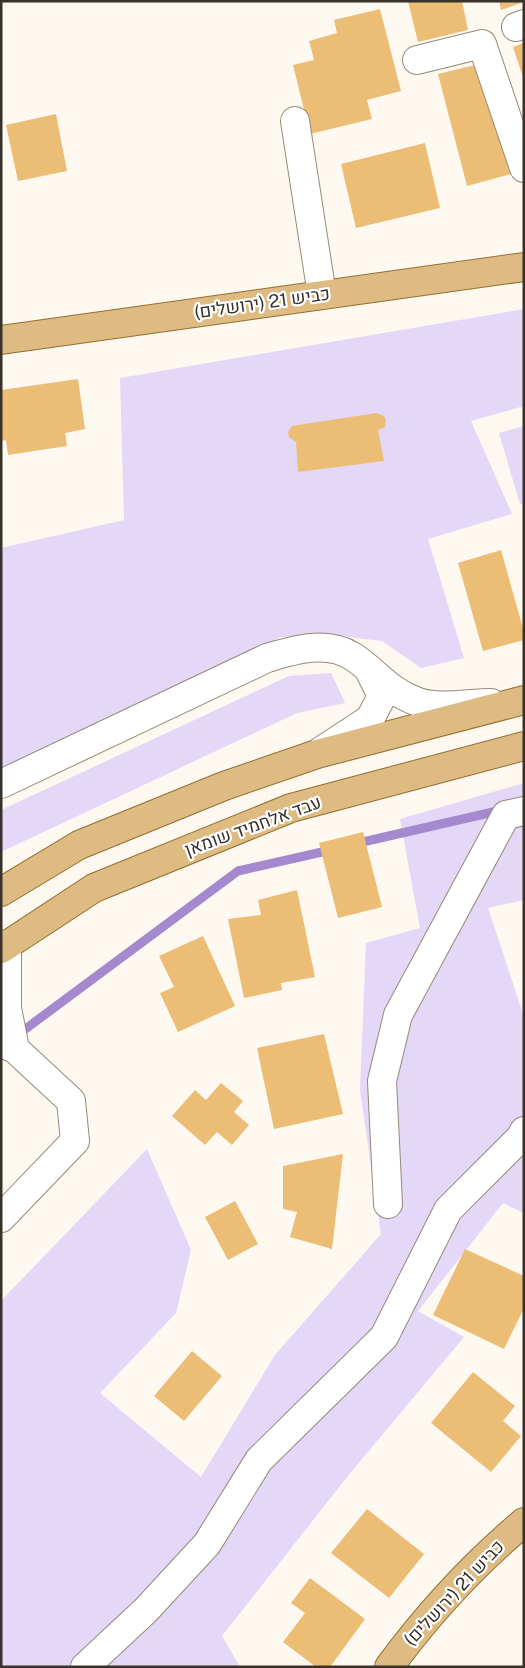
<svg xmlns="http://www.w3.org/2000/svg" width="525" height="1668" viewBox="0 0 525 1668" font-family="'Public Sans',Heebo,sans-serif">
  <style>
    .green { fill: #e3d8f8 }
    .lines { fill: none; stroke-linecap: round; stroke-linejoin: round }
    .stream { stroke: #a489cf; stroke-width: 9 }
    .building { fill: #ecbd75 }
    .minor-casing { stroke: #958977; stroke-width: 30 }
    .major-casing { stroke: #946e2d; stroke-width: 30 }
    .minor { stroke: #fff; stroke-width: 28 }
    .major { stroke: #ddbb82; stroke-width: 28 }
    .labels { text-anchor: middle; stroke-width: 4.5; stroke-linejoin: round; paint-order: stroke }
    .street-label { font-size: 18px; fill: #37322a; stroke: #fff }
  </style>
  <rect width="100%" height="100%" fill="#fdf8f0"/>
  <path class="green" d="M524,309V406L471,421L512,514L428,539L464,658L421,668L382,641L339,636L281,637L1,773V548L124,520L120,378Z
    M524,426V503L520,504L499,433Z
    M331,673L345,703L297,713L1,852V810L289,676Z
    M524,783V900L488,908L524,1017V1213L503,1203L418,1311L464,1337L347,1477L222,1636L240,1667H1V1301L147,1149L191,1250L176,1313L100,1393L201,1477L275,1355L381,1234L360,1091L366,943L420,928L400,819Z"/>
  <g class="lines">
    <path class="stream" d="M354,844L502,810
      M16,1036L238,871L331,850"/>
  </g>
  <path class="building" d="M408,1H462L468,30L418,42Z
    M499,1H524V2L501,10Z
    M380,9L401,91L367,100L372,119L310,134L293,65L314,60L309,41L337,33L334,20Z
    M524,43V77H523L513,47Z
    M483,63L511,174L467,186L438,74Z
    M56,114L67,171L18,181L6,125Z
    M425,143L440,208L356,228L341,164Z
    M78,379L85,429L65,433L67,446L8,455L6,440L1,441V390Z
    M376,413L384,416L386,420L385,427L378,430L384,461L298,472L296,442L289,437L288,432L292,426Z
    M501,550L524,632V640L483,651L458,563Z
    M363,832L382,907L338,918L319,843Z
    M297,890L315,977L281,983L282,990L244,998L228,919L261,915L258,900Z
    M203,936L235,1006L178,1032L160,993L174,987L159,956Z
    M324,1034L343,1114L274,1129L257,1048Z
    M221,1083L243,1101L234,1112L249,1125L232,1145L217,1132L205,1145L172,1116L195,1090L206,1100Z
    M343,1154L332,1249L290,1237L297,1212L283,1209V1166Z
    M235,1201L258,1244L228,1260L205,1217Z
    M465,1249L524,1276V1308L504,1349L433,1315Z
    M192,1351L222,1376L184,1421L154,1396Z
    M473,1372L515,1406L503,1421L521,1436L491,1472L431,1423Z
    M367,1509L424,1554L389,1598L331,1553Z
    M310,1578L365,1619L330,1667H316L283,1642L305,1613L291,1603Z"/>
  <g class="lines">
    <g class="minor-casing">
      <path id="minor" d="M516,27L524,24
        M417,60L482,44L524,168
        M295,121L322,295
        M321,751L370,719L382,696L370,672
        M1,784L267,658C294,650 326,640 352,656C377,672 387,691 418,702C440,709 468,703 491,703
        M7,944V1008L15,1049
        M1,1043L15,1049L71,1101L75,1141L1,1218
        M388,1204L382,1081L398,1015L506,815L524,811
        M85,1667L146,1610L207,1544L259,1460L384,1337L448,1210L521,1137L524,1131"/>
    </g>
    <g class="major-casing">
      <path id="major" d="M1,340L524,267
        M1,892L79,845L224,786L317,754L524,700
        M1,949L94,888L291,808L524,746
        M389,1667C428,1614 473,1565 524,1522"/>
    </g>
    <use href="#minor" class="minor"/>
    <use href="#major" class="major"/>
  </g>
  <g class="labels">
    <g class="street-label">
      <text transform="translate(262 303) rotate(-8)" y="6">כביש 21 (ירושלים)</text>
      <text transform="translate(253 826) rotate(-20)" y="6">עבד אלחמיד שומאן</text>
      <text transform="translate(454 1593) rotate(-47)" y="6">כביש 21 (ירושלים)</text>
    </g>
  </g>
  <rect width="525" height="1668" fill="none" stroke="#37322a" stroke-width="5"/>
</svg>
